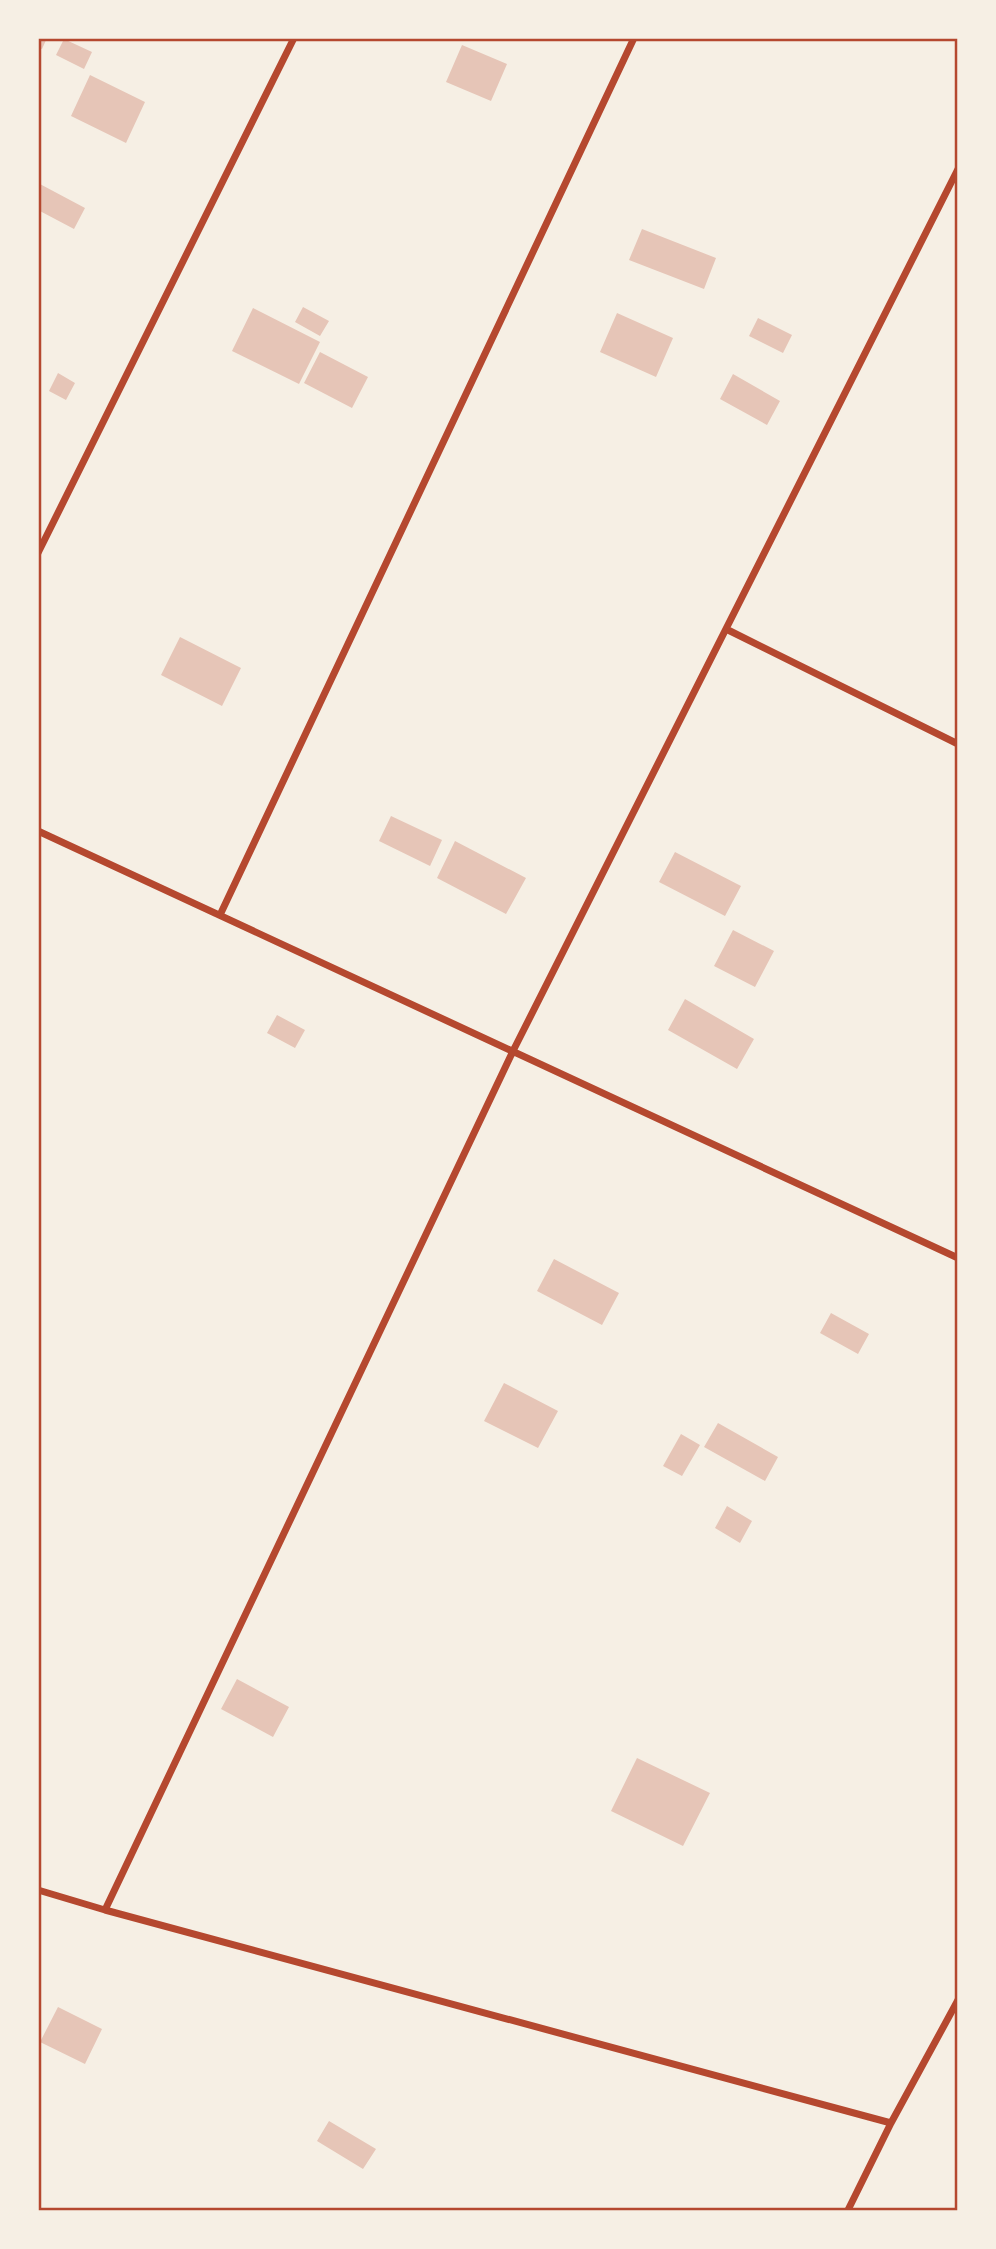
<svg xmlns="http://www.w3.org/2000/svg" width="996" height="2249" viewBox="0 0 996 2249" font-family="'PT Sans Narrow',sans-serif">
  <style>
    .building { fill: #e6c5b7 }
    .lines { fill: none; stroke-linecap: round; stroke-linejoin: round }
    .minor { stroke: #b5482f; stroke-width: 7 }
    .neatline { fill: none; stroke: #b5482f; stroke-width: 2.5 }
  </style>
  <rect width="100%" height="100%" fill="#f6efe4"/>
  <path class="building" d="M38,38H47L42,49L38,48Z
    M64,39L92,52L84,69L56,55Z
    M462,45L507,64L491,101L446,82Z
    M90,75L145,102L126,143L71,116Z
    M38,183L85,208L74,229L38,210Z
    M642,229L716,258L704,289L629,260Z
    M303,307L329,321L320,336L295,322Z
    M253,308L320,342L299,384L232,351Z
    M617,313L673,338L656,377L600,352Z
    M758,318L792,335L783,353L749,336Z
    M320,352L368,377L352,408L304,383Z
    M58,373L75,383L66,400L49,391Z
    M733,374L780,401L767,425L720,399Z
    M180,637L241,668L222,706L161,675Z
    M391,816L442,840L430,866L379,841Z
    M455,841L526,878L506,914L437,878Z
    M675,852L741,886L725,916L659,882Z
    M733,930L774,951L755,987L714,966Z
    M685,999L754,1039L737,1069L668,1030Z
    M277,1015L305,1030L295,1048L267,1033Z
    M554,1259L619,1293L602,1325L537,1291Z
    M831,1313L869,1334L858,1354L820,1333Z
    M504,1383L558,1411L538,1448L484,1421Z
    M718,1423L778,1457L765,1481L704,1447Z
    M681,1434L700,1445L682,1476L663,1466Z
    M727,1506L752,1521L740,1543L715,1528Z
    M237,1679L289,1707L273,1737L221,1709Z
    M637,1758L710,1793L683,1846L611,1811Z
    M58,2007L102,2029L85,2064L40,2042Z
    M329,2121L376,2149L363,2169L317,2141Z"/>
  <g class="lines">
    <path class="minor" d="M38,553L294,38
      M726,629L958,744
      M38,831L958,1258
      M220,915L634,38
      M38,1890L105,1910L891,2123
      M105,1910L513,1051L958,169
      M848,2210L891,2123L958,2000"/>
  </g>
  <rect width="996" height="2249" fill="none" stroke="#f6efe4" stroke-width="80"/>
  <rect x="40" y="40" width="916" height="2169" class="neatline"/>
</svg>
